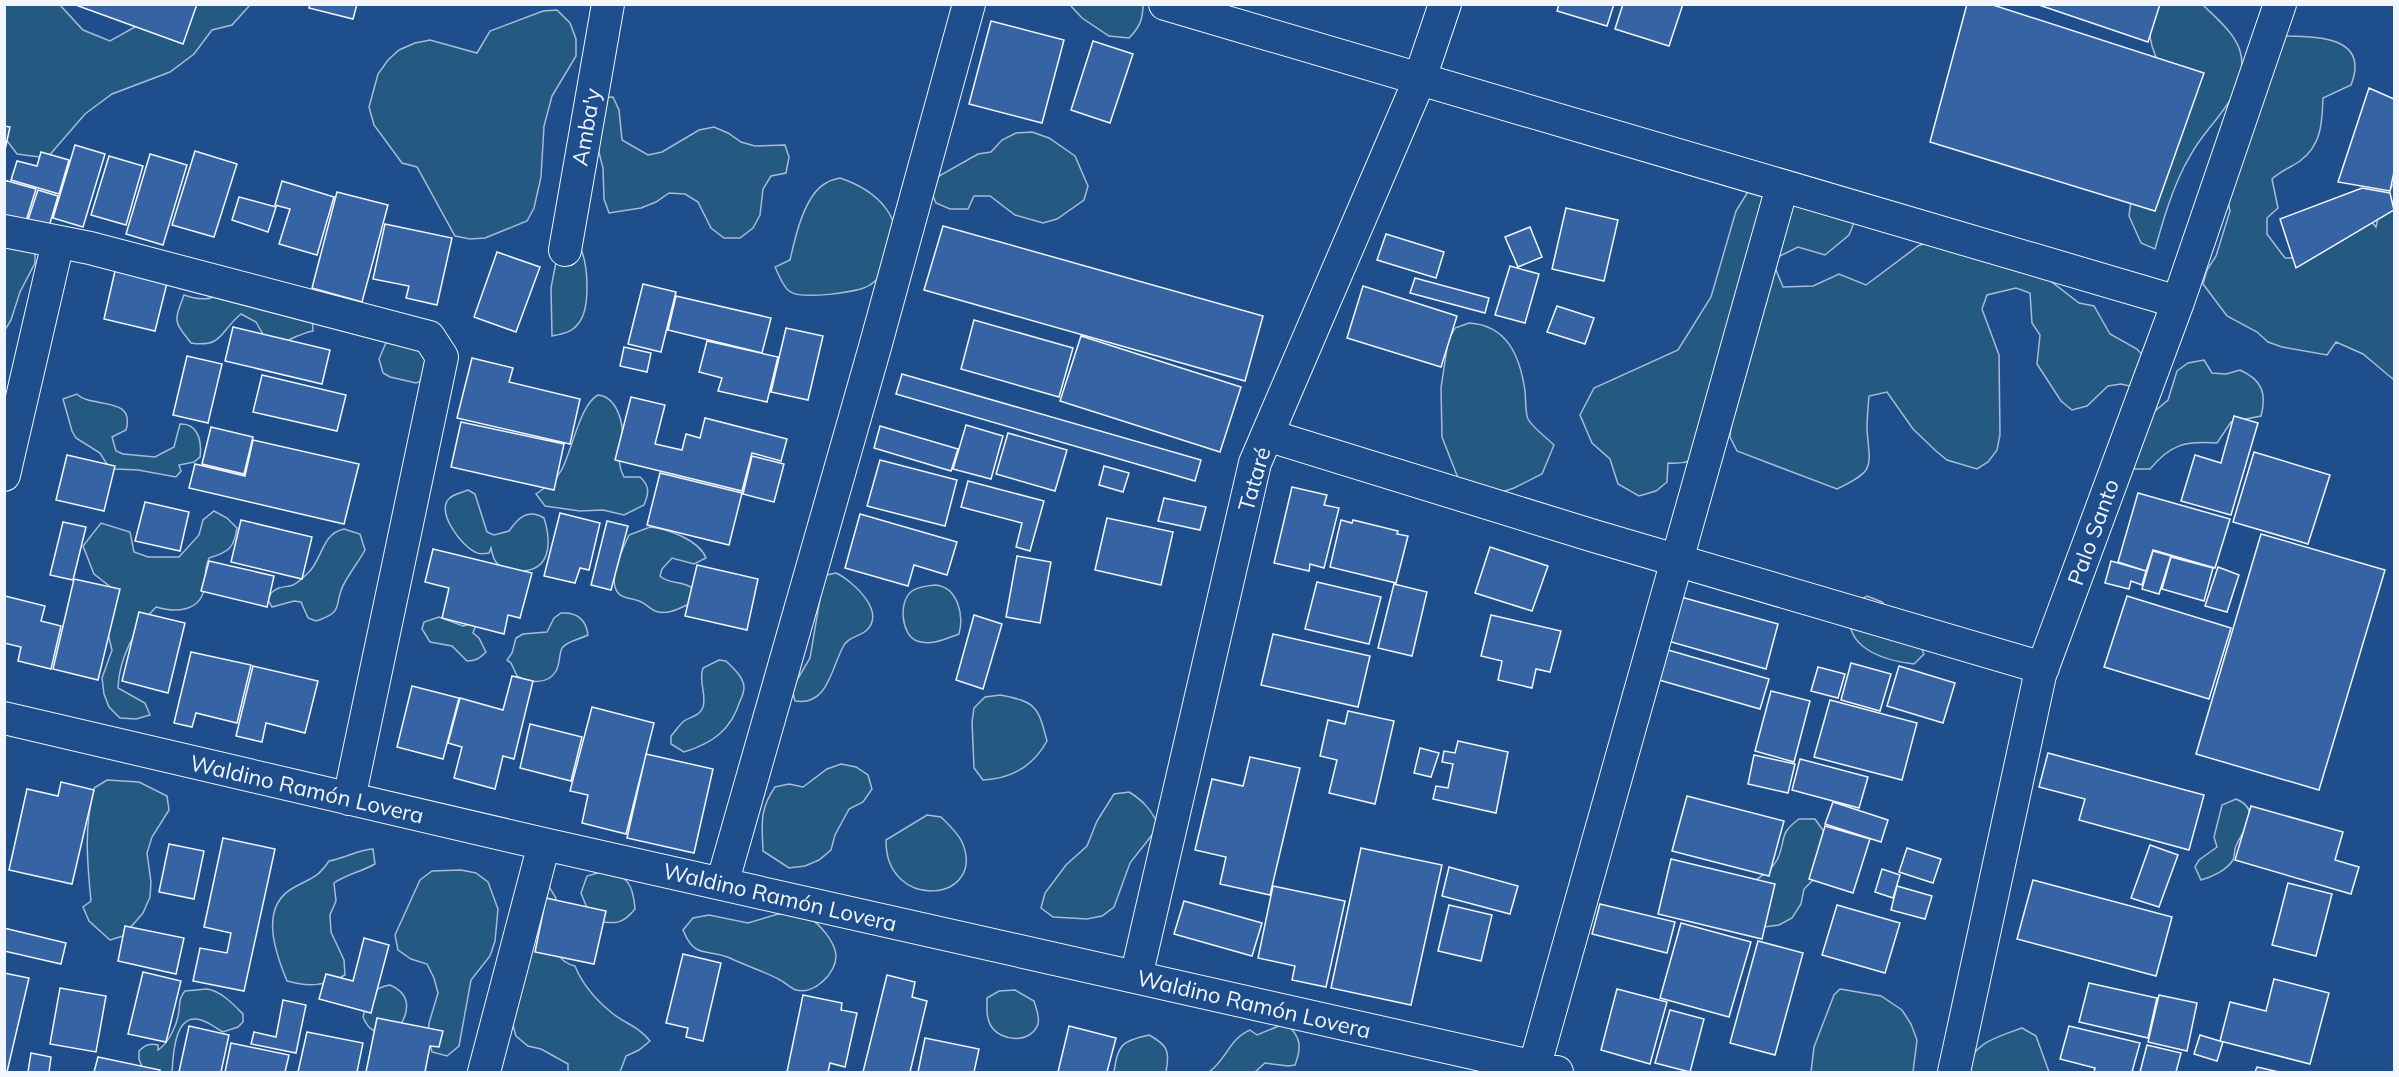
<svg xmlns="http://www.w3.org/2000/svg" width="2399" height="1077" viewBox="0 0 2399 1077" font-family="Mulish,sans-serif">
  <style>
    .green { fill: #245a82; stroke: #a8bbd7; stroke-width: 1.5 }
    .building { fill: #3563a3; stroke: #f2f6ff; stroke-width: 1.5 }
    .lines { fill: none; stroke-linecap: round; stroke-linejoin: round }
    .minor-casing { stroke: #f2f6ff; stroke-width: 34 }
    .minor { stroke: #1f4e8c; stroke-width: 32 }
    .labels { text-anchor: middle; stroke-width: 4.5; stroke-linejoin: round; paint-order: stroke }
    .street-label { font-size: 22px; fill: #f2f6ff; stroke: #1f4e8c }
  </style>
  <rect width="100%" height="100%" fill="#1f4e8c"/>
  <path class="green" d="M4,5H60L83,30L110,41L135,27L152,5H250L232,25L212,30L194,54L170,72L112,94L85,114L47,158L17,154L5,138Z
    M1070,5H1143C1143,20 1139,28 1129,38L1109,36L1082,18Z
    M2143,5H2203C2215,17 2235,33 2240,51C2250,86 2219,114 2201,139C2194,148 2189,158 2184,167C2171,193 2163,221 2155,249L2141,243L2129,216L2133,186L2166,85L2152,46Z
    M557,10L570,23L576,39V56L552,96L544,126L541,177L534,208L527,221L485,238L470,239L455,236L417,167L402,163L374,125L369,107L378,74L388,60L399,50L415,43L430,40L477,53L490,31L543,11Z
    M2285,36C2318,36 2370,37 2351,85L2323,98C2322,122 2322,145 2300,161C2290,168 2282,170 2272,179L2278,208L2267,218V234L2285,258H2300L2366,215L2376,227L2379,213L2394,182V380L2363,354L2336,342L2327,355L2282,347L2268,342L2257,332L2227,316L2203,284L2207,270L2216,256L2230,211L2224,182Z
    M613,97L619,110L622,140L648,155L662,152L699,130L714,127L728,133L741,142L755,146L785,145L789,157L786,173L771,176L763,189L760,215L753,228L740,238H724L711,228L698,202L685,194L669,193L656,202L641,208L609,213L604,199L603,168L588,109L598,98Z
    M1032,132L1049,138L1075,156L1088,186L1084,200L1057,219L1043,223L1015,215L990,196H974L968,209H950L936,203L930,189L939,176L978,154L991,152L1002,140L1016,133Z
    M840,178C876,190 910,220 889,259C885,269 880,279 870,285C858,293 800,300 789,291C782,285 779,275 775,267L790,260C795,238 804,195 826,183C830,180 836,179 840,178Z
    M1752,185L1860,208L1849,235L1825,255L1798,247L1772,260L1783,287L1813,286L1839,274L1866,285L1918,246L1948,234L1976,229L1972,258L2001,265H2030L2079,303L2094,306L2110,334L2137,349L2157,371L2138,388L2121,384L2108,386L2087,406L2072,410L2061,401L2037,364L2040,335L2032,323L2030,293L2016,288L1987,295L1982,309L1999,355L2000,435L1997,450L1988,462L1977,469L1947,460L1936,451L1913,429L1887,392L1869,396C1868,407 1867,419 1867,430C1870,468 1876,470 1837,489L1737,451L1730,437L1732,410C1716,438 1706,467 1668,463L1667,482L1656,491L1639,496L1618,484L1610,459L1592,443L1580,415L1594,388L1678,350L1711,297L1736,211Z
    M5,230L35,249V263L20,292L11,320L5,330Z
    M581,249C588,266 591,309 578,324C571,333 562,334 552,336L551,288L557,257Z
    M237,281L312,316L313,331C297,334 286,343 270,347L256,322L241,314C220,331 223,348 191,343C173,320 174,322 184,295C211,304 216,297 237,281Z
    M1469,323C1507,325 1520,356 1525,391C1526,399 1525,412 1528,419C1533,428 1547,438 1554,445L1542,474L1514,488L1502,492L1458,478L1442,437L1441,388L1448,341L1455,328Z
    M423,337L430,378L416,383L390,377L383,373L379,359L388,338Z
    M2204,360L2212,373L2226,374L2240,370C2262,380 2267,393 2261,416L2231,422L2217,443C2185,441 2171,444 2150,469H2135L2130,456L2142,415L2156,410L2168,400L2177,371L2188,363Z
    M77,394C91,409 136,395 126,430L112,437L116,451L123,454L155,457L174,447L180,424C198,423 202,441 200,457L194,462L179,465L181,471L176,477L138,470L115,469L108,466L100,453L76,438L72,431L63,399Z
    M598,395C617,397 624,423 622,440C621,454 616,463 624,477H640C650,486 649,493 644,505L624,515L603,510L580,511L545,506L536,494C545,488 556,480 561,471C572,451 580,404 598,395Z
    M468,490L475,494L487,532L494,535L509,531C518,518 528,508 544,518C552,544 551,573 516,571C510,571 500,567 496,562C493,559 492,552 491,548L489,553C484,554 479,555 475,552C462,545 439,517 447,501C451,494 461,493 468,490Z
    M214,511L227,518L237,528C234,548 229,552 209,558C204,570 206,574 205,586C201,612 176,613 156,607C135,628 119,658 118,688L145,703L150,715L136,719L120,718L109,707L104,694L102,678L112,650L105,622L117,592L94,574L83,546L101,523L130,532L134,552L148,557H179L199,535L203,520Z
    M650,527C668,529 699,540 706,558L694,564L672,558L662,569L660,576C669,585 682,580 692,588L691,603C680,608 667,616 655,611C649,608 645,603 639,601C632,598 623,599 618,593C607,580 623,548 629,535Z
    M344,529L360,534L365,550C359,561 351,571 345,582C332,604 347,611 316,621L308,618L301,602L294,601L272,607L268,600L271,593C281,585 283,588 293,585C297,583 305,576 308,573C323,559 321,534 344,529Z
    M836,573C853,581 887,612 866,631C858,637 848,637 843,647C831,669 828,706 795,701L793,693L794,685L810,658L823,581L827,575Z
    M935,585C958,587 964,615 959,634C945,639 931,646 917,641C901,635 898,601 912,591C919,586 927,586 935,585Z
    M1867,596L1882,602L1892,614L1912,627L1924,654L1914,664C1881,660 1838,646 1853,604Z
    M561,613C576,612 586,619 588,635C581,639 567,641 562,648C559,654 560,664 556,671C548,685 529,683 517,676L511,663L507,660L512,653L516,638L523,634L547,632L554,618Z
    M439,617L463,626L477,622L473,633L479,638L486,652C480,658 476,661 467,661L452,646L430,642L422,629L424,622Z
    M719,660L726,661C733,668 743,676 744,687C744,692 742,697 740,701C731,730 713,743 684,752L671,744V736C675,732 679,725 684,721C691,716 699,717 703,707C707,694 698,682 703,668Z
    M1000,695C1037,702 1038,707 1047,741C1033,766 1012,779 983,780L974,768L972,722L974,708L985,697Z
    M841,764L856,767L868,775L872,789L863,802L849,809L835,835L831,850L819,860L805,866L789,868L763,851C762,825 759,810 775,787L789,784L803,787L827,769Z
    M107,780L139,782L167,796L169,810L152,837L147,853L151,882L150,897L143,913L123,936L110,940L89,921L83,907L91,901C87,860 84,828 94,788Z
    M1129,792C1144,801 1151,810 1159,826L1130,863L1114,907L1102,916L1087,919L1053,917L1041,908L1045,893L1066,865L1087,846L1097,821L1114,794Z
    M2236,799C2264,811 2242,830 2236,846C2234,850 2235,856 2233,860C2227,870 2212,877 2201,880L2195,867L2199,860L2217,847L2214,837L2222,805Z
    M927,815L941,817C948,824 958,833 962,842C988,902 885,913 886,840Z
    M1799,819H1815L1825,833L1815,878L1804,889L1801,904L1792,918L1779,925L1764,927L1744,889C1755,879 1770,873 1777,860C1787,840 1777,835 1799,819Z
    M373,849L375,864C361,872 347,874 334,883L336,901L330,915L331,932L344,960L345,975C326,986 308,987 287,981C275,952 259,907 293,888C310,878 317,879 329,861C346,858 357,850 373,849Z
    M461,870L476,873L488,882L498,909L495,941L490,956L471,980L459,1046L447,1056L432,1052L428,1037L429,1023L438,993L434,978L427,964L411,959L398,950L395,935L420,880L432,871Z
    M601,872C628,874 633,884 635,909C622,925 615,924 596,921L587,908L581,893L587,876Z
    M548,885L556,898L546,926C552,943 556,962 575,966C583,986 596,1000 612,1013C627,1025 637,1025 650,1041L639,1050L626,1056L620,1072H568V1064L541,1049L528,1046L516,1036L508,1008Z
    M778,914C788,914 800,913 809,918C820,924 835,942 836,955C837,973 814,995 796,990C791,989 785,982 780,980C764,971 746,966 730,958C706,948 695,960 683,930L693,918L709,915L748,923Z
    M390,985C413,995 409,1014 397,1030C379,1032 371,1036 363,1017C367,1000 372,987 390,985Z
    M207,989C221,991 233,1004 243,1014V1022L238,1027L223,1032C214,1027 207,1020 196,1019C174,1017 173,1058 172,1072H144L139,1059V1051C145,1045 149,1043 158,1045V1050C169,1043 178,1023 179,1010C180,1002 179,998 185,991Z
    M1840,989L1881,996L1902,1010L1911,1024L1917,1040L1913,1072H1811L1814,1047L1834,995Z
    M1015,990L1034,1001C1036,1008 1040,1016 1038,1024C1031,1044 1001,1042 991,1026C986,1018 987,1008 987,998L999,991Z
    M1286,1023C1301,1037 1302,1047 1295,1065L1288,1066L1265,1063L1255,1072H1209C1227,1059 1229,1039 1250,1030L1257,1035Z
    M2022,1028L2036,1036L2049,1072H1963C1975,1042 1994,1038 2022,1028Z
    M1149,1035C1168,1045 1170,1052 1166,1072H1114C1118,1045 1121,1041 1149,1035Z"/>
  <path class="building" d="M73,4H197L183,44Z
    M310,4H357L353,19L309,8Z
    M1559,4H1614L1607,26L1557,11Z
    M1623,4H1683L1669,46L1615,29Z
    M1967,4H1990L2204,73L2155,211L1930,142Z
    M2036,4H2160L2148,42Z
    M991,21L1064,40L1042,123L969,104Z
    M1093,41L1133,54L1110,123L1071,110Z
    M2369,88L2394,99V172L2390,191L2338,182Z
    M4,126L10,127L4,154Z
    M75,145L105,154L83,227L53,218Z
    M195,151L237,164L214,237L172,225Z
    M41,152L69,160L59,194L11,180L17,161L37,166Z
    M150,154L187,165L163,245L126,234Z
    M109,156L143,166L126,225L91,215Z
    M4,180L36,189L26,221L4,215Z
    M282,181L334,197L317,255L279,244L290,209L275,205Z
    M2362,188L2390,193L2394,210L2296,268L2280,219Z
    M38,190L58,196L48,230L27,223Z
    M337,192L388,205L362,302L312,288Z
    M239,197L276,207L268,232L232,220Z
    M1566,208L1618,220L1604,281L1552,269Z
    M385,224L452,238L437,305L406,298L409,286L373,279Z
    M943,226L1263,316L1245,381L924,290Z
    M1530,227L1542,257L1518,267L1505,237Z
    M1386,234L1444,252L1436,278L1377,260Z
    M497,252L540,267L516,332L474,317Z
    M1510,266L1539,274L1525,323L1495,315Z
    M115,271L167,283L155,331L104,319Z
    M1415,278L1489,298L1485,313L1410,293Z
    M643,284L676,292L661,352L628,344Z
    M1363,286L1457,316L1441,367L1347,338Z
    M676,296L771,318L762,353L668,330Z
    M1557,306L1594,318L1585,344L1547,332Z
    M974,320L1073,348L1059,397L961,369Z
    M233,327L330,350L322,384L225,361Z
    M786,328L823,336L808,400L771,392Z
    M1081,336L1241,387L1220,452L1060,401Z
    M707,341L778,357L767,402L718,391L722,378L699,372Z
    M624,347L651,353L647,372L620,366Z
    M187,356L222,364L208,423L173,415Z
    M472,358L513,368L509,382L580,399L570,444L457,418Z
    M902,374L1201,460L1195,481L896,394Z
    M262,375L346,395L337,431L253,412Z
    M631,397L665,405L655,444L682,450L686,434L700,438L705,418L787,439L781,461L752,453L742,491L615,460Z
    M2234,416L2258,423L2231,515L2181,501L2195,455L2221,463Z
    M461,422L564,444L554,490L451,467Z
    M966,425L1003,436L991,479L953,469Z
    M880,426L958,449L951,471L874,448Z
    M211,427L253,437L244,474L202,464Z
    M1008,433L1067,450L1055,491L996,474Z
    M253,440L359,464L344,524L189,488L195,464L245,476Z
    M2254,452L2330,475L2308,544L2233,522Z
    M67,455L115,466L104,511L56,500Z
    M752,456L784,464L774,502L743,494Z
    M880,460L957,480L945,526L867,506Z
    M1104,466L1129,473L1123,492L1099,485Z
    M660,473L742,493L729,545L647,525Z
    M968,481L1044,501L1030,551L1016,547L1022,523L961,507Z
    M1292,487L1327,495L1324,505L1339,508L1324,568L1310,564L1309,571L1274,563Z
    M2138,493L2230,519L2215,568L2153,550L2146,571L2118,562Z
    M1164,498L1206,507L1200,530L1158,521Z
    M145,502L189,512L180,551L135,541Z
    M560,513L600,523L589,570L580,568L575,583L544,576Z
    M860,514L957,542L947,575L914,565L908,586L845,568Z
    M1107,518L1173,532L1161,585L1095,570Z
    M241,520L312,537L302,579L231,562Z
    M1341,520L1352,523L1353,520L1398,531L1397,534L1408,536L1396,583L1330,567Z
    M607,521L628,526L611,590L591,585Z
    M63,522L86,527L73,580L50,575Z
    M2261,534L2385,570L2319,790L2196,754Z
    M1490,547L1548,566L1532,611L1475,593Z
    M433,549L532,573L520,618L508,615L504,634L442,618L449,588L425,582Z
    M2153,551L2171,556L2159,594L2142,589Z
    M1017,556L1051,562L1040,623L1006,617Z
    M2171,557L2213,568L2204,601L2162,589Z
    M209,561L274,576L267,607L201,591Z
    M2111,561L2146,571L2142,585L2131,581L2129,589L2105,583Z
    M697,565L758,579L747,630L685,616Z
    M2218,567L2239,575L2227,612L2205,606Z
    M74,579L120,589L98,680L53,669Z
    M1317,582L1381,597L1369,644L1305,629Z
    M1394,584L1427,592L1412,656L1378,648Z
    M5,596L45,606L41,621L61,626L51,669L18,661L21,647L4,643Z
    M2127,596L2231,628L2209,699L2104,667Z
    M1681,597L1778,624L1766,669L1668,641Z
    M139,612L185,623L168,693L122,681Z
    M974,615L1002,624L983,689L956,680Z
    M1491,615L1561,631L1550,672L1536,669L1532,688L1498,680L1502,661L1481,656Z
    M1273,634L1370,656L1358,707L1261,685Z
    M1668,650L1769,679L1760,709L1659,680Z
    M191,652L251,665L237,723L196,713L192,727L174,723Z
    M1851,663L1891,674L1880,711L1841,700Z
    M253,666L318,681L305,733L266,723L262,742L236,736Z
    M1899,666L1955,683L1943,723L1887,706Z
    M1818,667L1845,674L1838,698L1811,691Z
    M512,676L533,681L514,759L503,756L495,789L454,778L462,747L448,743L460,698L503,710Z
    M412,686L459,698L443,759L397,747Z
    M1771,691L1810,701L1794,762L1755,751Z
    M1830,700L1917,723L1902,780L1814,757Z
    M592,707L654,723L626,834L582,823L588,795L570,791Z
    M1348,711L1394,721L1375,804L1329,793L1337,760L1320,756L1328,720L1345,724Z
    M530,724L582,737L571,781L520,768Z
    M1458,741L1508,752L1496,813L1433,799L1436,786L1448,788L1453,764L1442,762L1444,751L1455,753Z
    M1420,748L1439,753L1431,777L1414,773Z
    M2048,753L2204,795L2189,850L2079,820L2085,799L2039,787Z
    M646,754L713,769L694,853L627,838Z
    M1754,755L1795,764L1788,793L1748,784Z
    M1250,757L1300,768L1270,895L1220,884L1226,857L1195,850L1212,779L1243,786Z
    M1800,759L1868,777L1859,808L1792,790Z
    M61,782L94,790L72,884L9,870L27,789L58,796Z
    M1687,796L1784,821L1769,876L1672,851Z
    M1833,802L1888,820L1881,842L1825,824Z
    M2251,806L2343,832L2335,860L2359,867L2351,894L2235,860Z
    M1825,826L1870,839L1853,893L1809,879Z
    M223,838L275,849L244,991L193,981L200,948L227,953L231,933L204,927Z
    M169,844L204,851L194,899L159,892Z
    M2150,845L2178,855L2159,907L2131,898Z
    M1361,848L1442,865L1411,1005L1331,988Z
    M1907,848L1941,859L1933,883L1899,872Z
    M1671,859L1775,884L1762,939L1658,914Z
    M1449,867L1518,886L1510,914L1442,896Z
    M1882,869L1900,875L1893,898L1875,892Z
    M2033,880L2172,917L2156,976L2017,939Z
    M2288,883L2332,894L2316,956L2272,945Z
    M1273,886L1345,901L1326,987L1292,980L1295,966L1258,958Z
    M1897,886L1932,896L1925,919L1891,910Z
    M546,898L606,911L594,964L535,952Z
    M1184,901L1262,923L1252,956L1174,934Z
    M1600,904L1675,922L1667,953L1592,934Z
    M1449,905L1492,915L1481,961L1438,951Z
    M1837,905L1900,923L1885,973L1822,955Z
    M1681,923L1751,942L1729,1017L1660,998Z
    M125,926L184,938L176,974L118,961Z
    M4,928L66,943L61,964L4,951Z
    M364,938L389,945L371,1013L319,999L326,974L353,981Z
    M1758,941L1803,953L1775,1055L1730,1043Z
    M683,954L721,963L703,1041L686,1037L688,1028L666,1023Z
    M143,972L181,981L166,1042L128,1034Z
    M4,973L29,978L7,1072H4Z
    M887,975L915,982L912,997L927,1001L910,1072H863Z
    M2274,979L2329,993L2310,1064L2220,1041L2230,1002L2266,1011Z
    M2089,983L2157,998L2148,1038L2079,1022Z
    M60,988L106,996L96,1052L50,1044Z
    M1617,989L1667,1002L1650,1064L1601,1050Z
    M803,995L842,1003L841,1010L857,1013L845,1067L830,1063L828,1072H787Z
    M2159,995L2197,1003L2187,1051L2148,1042Z
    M283,1000L306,1005L296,1053L251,1044L254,1032L276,1037Z
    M1670,1010L1704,1019L1690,1072L1655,1063Z
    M377,1018L443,1031L439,1047L430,1046L425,1072H366Z
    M189,1026L229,1035L221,1072H179Z
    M1069,1026L1116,1038L1107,1072H1058Z
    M2069,1026L2140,1043L2132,1072H2094L2095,1068L2060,1059Z
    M307,1032L363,1043L357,1072H298Z
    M2200,1035L2223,1042L2217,1061L2194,1054Z
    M925,1038L979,1049L974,1072H918Z
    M231,1043L289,1055L285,1072H225Z
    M2147,1045L2181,1053L2176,1072H2140Z
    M31,1053L51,1057L49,1072H28Z
    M98,1057L160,1070V1072H94Z
    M2257,1067L2279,1072H2255Z"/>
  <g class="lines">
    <g class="minor-casing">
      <path id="minor" d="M1165,4L2178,302
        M4,231L90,248L429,337L442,357L349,799
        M565,250L608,4
        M1267,435L1594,536L2043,668
        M4,475L58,242
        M4,718L544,844L1557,1072
        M722,884L875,347L969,4
        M1136,977L1255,463L1419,81L1445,4
        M484,1072L544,844
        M1533,1072L1782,187
        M1954,1072L2040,675L2178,302L2280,4"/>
    </g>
    <use href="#minor" class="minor"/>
  </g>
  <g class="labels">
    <g class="street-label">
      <text transform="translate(586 127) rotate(-80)" y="8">Amba'y</text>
      <text transform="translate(1254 479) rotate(-74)" y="8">Tataré</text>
      <text transform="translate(2093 532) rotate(-70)" y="8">Palo Santo</text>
      <text transform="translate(307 789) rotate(13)" y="8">Waldino Ramón Lovera</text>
      <text transform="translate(780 897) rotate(13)" y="8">Waldino Ramón Lovera</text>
      <text transform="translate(1254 1004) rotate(13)" y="8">Waldino Ramón Lovera</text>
    </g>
  </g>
  <rect width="2399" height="1077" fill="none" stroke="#f2f6ff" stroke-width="12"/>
</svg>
